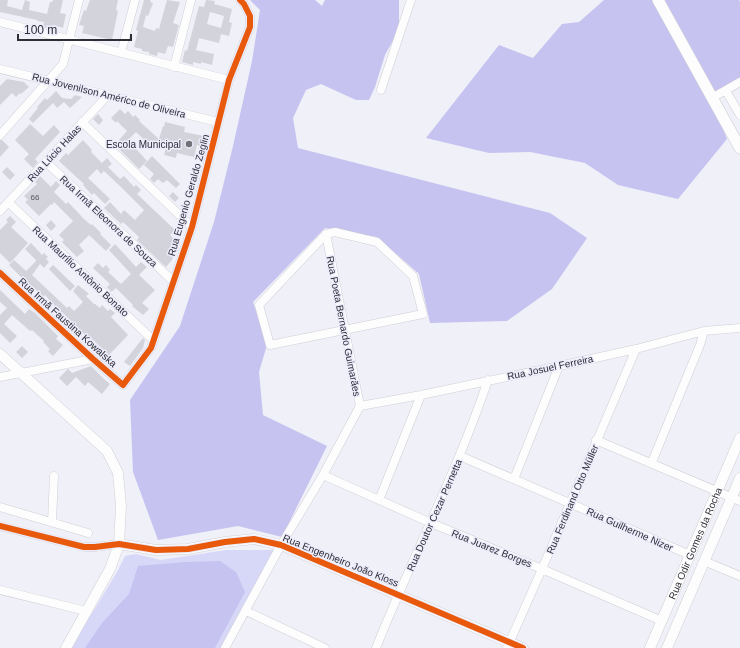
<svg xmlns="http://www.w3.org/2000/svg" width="740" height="648" viewBox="0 0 740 648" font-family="Helvetica,sans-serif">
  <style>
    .green { fill: #d7d7f8 }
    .forest { fill: #c6c3f1 }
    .building { fill: #d3d3db; fill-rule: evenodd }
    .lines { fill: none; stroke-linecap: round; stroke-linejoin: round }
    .minor-casing { stroke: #ceced5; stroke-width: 9 }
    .tertiary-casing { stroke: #ceced5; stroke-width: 11 }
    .secondary-casing { stroke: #ceced5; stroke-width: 12 }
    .minor { stroke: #fdfdfe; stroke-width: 8 }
    .tertiary { stroke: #fdfdfe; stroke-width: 10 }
    .secondary { stroke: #fdfdfe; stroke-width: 11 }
    .cycleway-casing { stroke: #ececfc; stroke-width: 8 }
    .cycleway { stroke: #e8590c; stroke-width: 6 }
    .poi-dot { fill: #72727a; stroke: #ececfc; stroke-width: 1.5 }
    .labels { text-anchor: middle; stroke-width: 3; stroke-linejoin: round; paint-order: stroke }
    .number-label { font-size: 8px; fill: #57575f }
    .street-label { font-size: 10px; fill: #2e2e36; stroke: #ececfc }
    .poi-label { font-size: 10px; fill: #2e2e36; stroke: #ececfc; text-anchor: end }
  </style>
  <rect width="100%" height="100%" fill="#f0f0f8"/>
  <path class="green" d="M226,550H275L221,648H71L117,572L125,556L136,554L161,560Z"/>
  <path class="forest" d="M250,0H315L322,6L325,0H399V25L395,37L385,55L375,87L369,100H356L321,84L306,90L293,118L298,148L550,213L587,238L552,289L507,321L430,323L419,274L377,237L325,228L253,302L267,345L259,372L263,415L327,446L282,537L238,526L158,540L133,472L130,400L180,326L214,222L233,146L252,61L260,10Z
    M604,0H739L740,2V79L710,96L727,139L678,199L618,185L585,163L530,152L489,153L426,138L499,45L533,58L562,24L579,22Z
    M220,561L236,572L245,592L215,648H85L102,623L129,594L138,566L185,562Z"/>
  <path class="building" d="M0,0H8L7,6L22,10L25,0L30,2L29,10L47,14L50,2H52L53,0H63L60,13L66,14L63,28L53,25L52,29L43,27L44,22L37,21V20L0,12Z
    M90,0H118L116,10L118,11L112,40L82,33L84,26L79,25L84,10L86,11Z
    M144,0H151L150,2L153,3L148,16L146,15L143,27L155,31L156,28L159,29L167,0L180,2L173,23L179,25L173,47L168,46L165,54L158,52L157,56L149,54V52L142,51V49L134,47L138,31L136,30Z
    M206,0L215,1L214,4L232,9L229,22L232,23L229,36L221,34L219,43L199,38L196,50L214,54L212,65L201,62V64L193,62V65L182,62L185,50L187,51L199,6L204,7ZM210,12L224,16L221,28L207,24Z
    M7,79L24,82L29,87L21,94L20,93L16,97L12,93L0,105V86Z
    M56,91L62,98L71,99L75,95L82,97L70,108L64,102L57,108L53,103L33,123L29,119L38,108L37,107L45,98L47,100Z
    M120,109L125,114L128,111L133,117L135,115L140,120L139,121L159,139L163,126L164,127L165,122L185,127L184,132L204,136L201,146L197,145L194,157L177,153L176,158L164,155L166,148L149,144L136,132L128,140L147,161L139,169L120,150L124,145L119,140L127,131L117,121L116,123L111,118Z
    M98,114L103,120L99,125L93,119Z
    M30,124L43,136L54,125L60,132L35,159L38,162L33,168L24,159L29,154L15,140Z
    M0,140H2L9,147L0,157Z
    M83,140L92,150L91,152L102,163L107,158L112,164L108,167L120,179L124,176L134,187L136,185L141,190L137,194L175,230L170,235L177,242L172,260L166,267L137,240L139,237L123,222L121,224L104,208L110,202L121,214L124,210L135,220L144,210L122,188L104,171L101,174L97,169L88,178L110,199L105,204L94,193L92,195L83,185L84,184L59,161L66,153L68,155Z
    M152,156L180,184L176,188L167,180L163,183L158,179L154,183L150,179L154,174L144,165Z
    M7,167L15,175L10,180L2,172Z
    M40,176L51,187L56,181L60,185L54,192L66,204L68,202L84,219L91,225L92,224L101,233L100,234L111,245L106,251L89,235L79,245L84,251L77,257L62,242L64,240L59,235L73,221L54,202L52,205L51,204L39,216L25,202L28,200L24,196L37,184L35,182Z
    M173,192L179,198L175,202L169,196Z
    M10,216L16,222L11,227L28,243L10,263L0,253V230L8,222L6,220Z
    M51,220L56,226L51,231L46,225Z
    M31,243L42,255L44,253L48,257L46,259L49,262L44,268L40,264L32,275L67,308L69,306L74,311L83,302L73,291L78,285L89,294L86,296L94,304H95L100,308L102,305L108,311L110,309L115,313L111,317L128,335L109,355L91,338L90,339L84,334L62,312L61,313L45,295L43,297L32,286L28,290L23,285L26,282L9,265L14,260L26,271L35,262L36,260L25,249Z
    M115,244L136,267L141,262L147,267L139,275L155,290L142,303L149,309L143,315L132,306L133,305L116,288L111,292L107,287L110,284L93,268L98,263L103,268L106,265L110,270L108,272L121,284L131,274L109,250Z
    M53,265L75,286L70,291L49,269Z
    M0,290L25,314L29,309L35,313L58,336L56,339L63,345L53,356L48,351L50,349L43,342L44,341L32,330L30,331L12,315L4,324L17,336L10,343L0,333V315L7,308L0,302Z
    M143,338L145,340L143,348L130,366L124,362Z
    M22,346L28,352L22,358L16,352Z
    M91,366L104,379L110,384L102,394L88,382L85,386L76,377L67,386L59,378L68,369L72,373Z"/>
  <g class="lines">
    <g class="minor-casing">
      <path id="minor" d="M0,22L229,80
        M121,53L135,0
        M174,67L191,0
        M0,69L218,122
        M381,90L411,0
        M726,91L740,115
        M712,98L740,82
        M82,122L192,227
        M0,135L63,64L79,0
        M46,162L173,281
        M8,202L153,340
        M0,211L108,95
        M335,232L377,242L413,276L423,314L270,345L259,305L326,234Z
        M0,273L93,359L123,385L151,348L192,227L229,80L250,27V16L244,4L240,0
        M0,377L93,359
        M360,406L421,395L559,366L636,349L704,331L740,328
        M596,440L740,501
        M460,456L690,555
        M652,462L700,345L704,331
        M323,475L431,523L542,569L662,621
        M514,479L559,366
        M379,500L421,395
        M0,507L88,533
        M52,522L54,476
        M0,526L84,547H95L119,544
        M704,561L740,576
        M0,590L86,611
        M246,611L325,648
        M225,648L281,545L323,475L360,406L326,234
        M376,648C412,558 457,472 488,380
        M507,648L542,569L636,349"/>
    </g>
    <g class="tertiary-casing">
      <g id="tertiary">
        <path d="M0,354L107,451L118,473L121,506L119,544L110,569L66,648"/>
        <path d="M119,544L156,550L188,549L225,542L254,539L281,545L523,648"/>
        <path id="s1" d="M650,648L740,438"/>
        <path d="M667,648L740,478"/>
      </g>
    </g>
    <g class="secondary-casing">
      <path id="secondary" d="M658,0L740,148"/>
    </g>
    <use href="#minor" class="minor"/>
    <use href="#tertiary" class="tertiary"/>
    <use href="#secondary" class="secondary"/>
    <g class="cycleway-casing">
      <path id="cycleway" d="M0,273L93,359L123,385L151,348L192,227L229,80L250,27V16L244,4L240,0
        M0,526L84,547H95L119,544L156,550L188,549L225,542L254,539L281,545L523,648"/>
    </g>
    <use href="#cycleway" class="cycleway"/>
  </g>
  <circle class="poi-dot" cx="189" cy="144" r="4"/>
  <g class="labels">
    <g class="number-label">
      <text x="35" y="200">66</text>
    </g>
    <g class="street-label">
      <text transform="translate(109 95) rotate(14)" y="4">Rua Jovenilson Américo de Oliveira</text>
      <text transform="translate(54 153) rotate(-47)" y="4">Rua Lúcio Halas</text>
      <text transform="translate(188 195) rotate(-74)" y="4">Rua Eugenio Geraldo Zeglin</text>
      <text transform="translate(109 221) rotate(43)" y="4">Rua Irmã Eleonora de Souza</text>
      <text transform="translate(81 271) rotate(43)" y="4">Rua Maurílio Antônio Bonato</text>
      <text transform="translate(68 322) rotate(42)" y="4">Rua Irmã Faustina Kowalska</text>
      <text transform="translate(344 326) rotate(79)" y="4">Rua Poeta Bernardo Guimarães</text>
      <text transform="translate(550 367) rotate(-12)" y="4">Rua Josuel Ferreira</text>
      <text transform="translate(572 499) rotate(-67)" y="4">Rua Ferdinand Otto Müller</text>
      <text transform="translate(434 515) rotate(-66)" y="4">Rua Doutor Cezar Pernetta</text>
      <text transform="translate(630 529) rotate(24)" y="4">Rua Guilherme Nizer</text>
      <text dy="4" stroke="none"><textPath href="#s1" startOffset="114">Rua Odir Gomes da Rocha</textPath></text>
      <text transform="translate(492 548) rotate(22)" y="4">Rua Juarez Borges</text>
      <text transform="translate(341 560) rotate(22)" y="4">Rua Engenheiro João Kloss</text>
    </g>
    <g class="poi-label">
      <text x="181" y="148">Escola Municipal</text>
    </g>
  </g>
  <path d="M18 34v6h113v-6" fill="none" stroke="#2e2e36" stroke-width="2"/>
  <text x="24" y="34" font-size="12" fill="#2e2e36" stroke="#ececfc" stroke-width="3" paint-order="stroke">100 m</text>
</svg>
